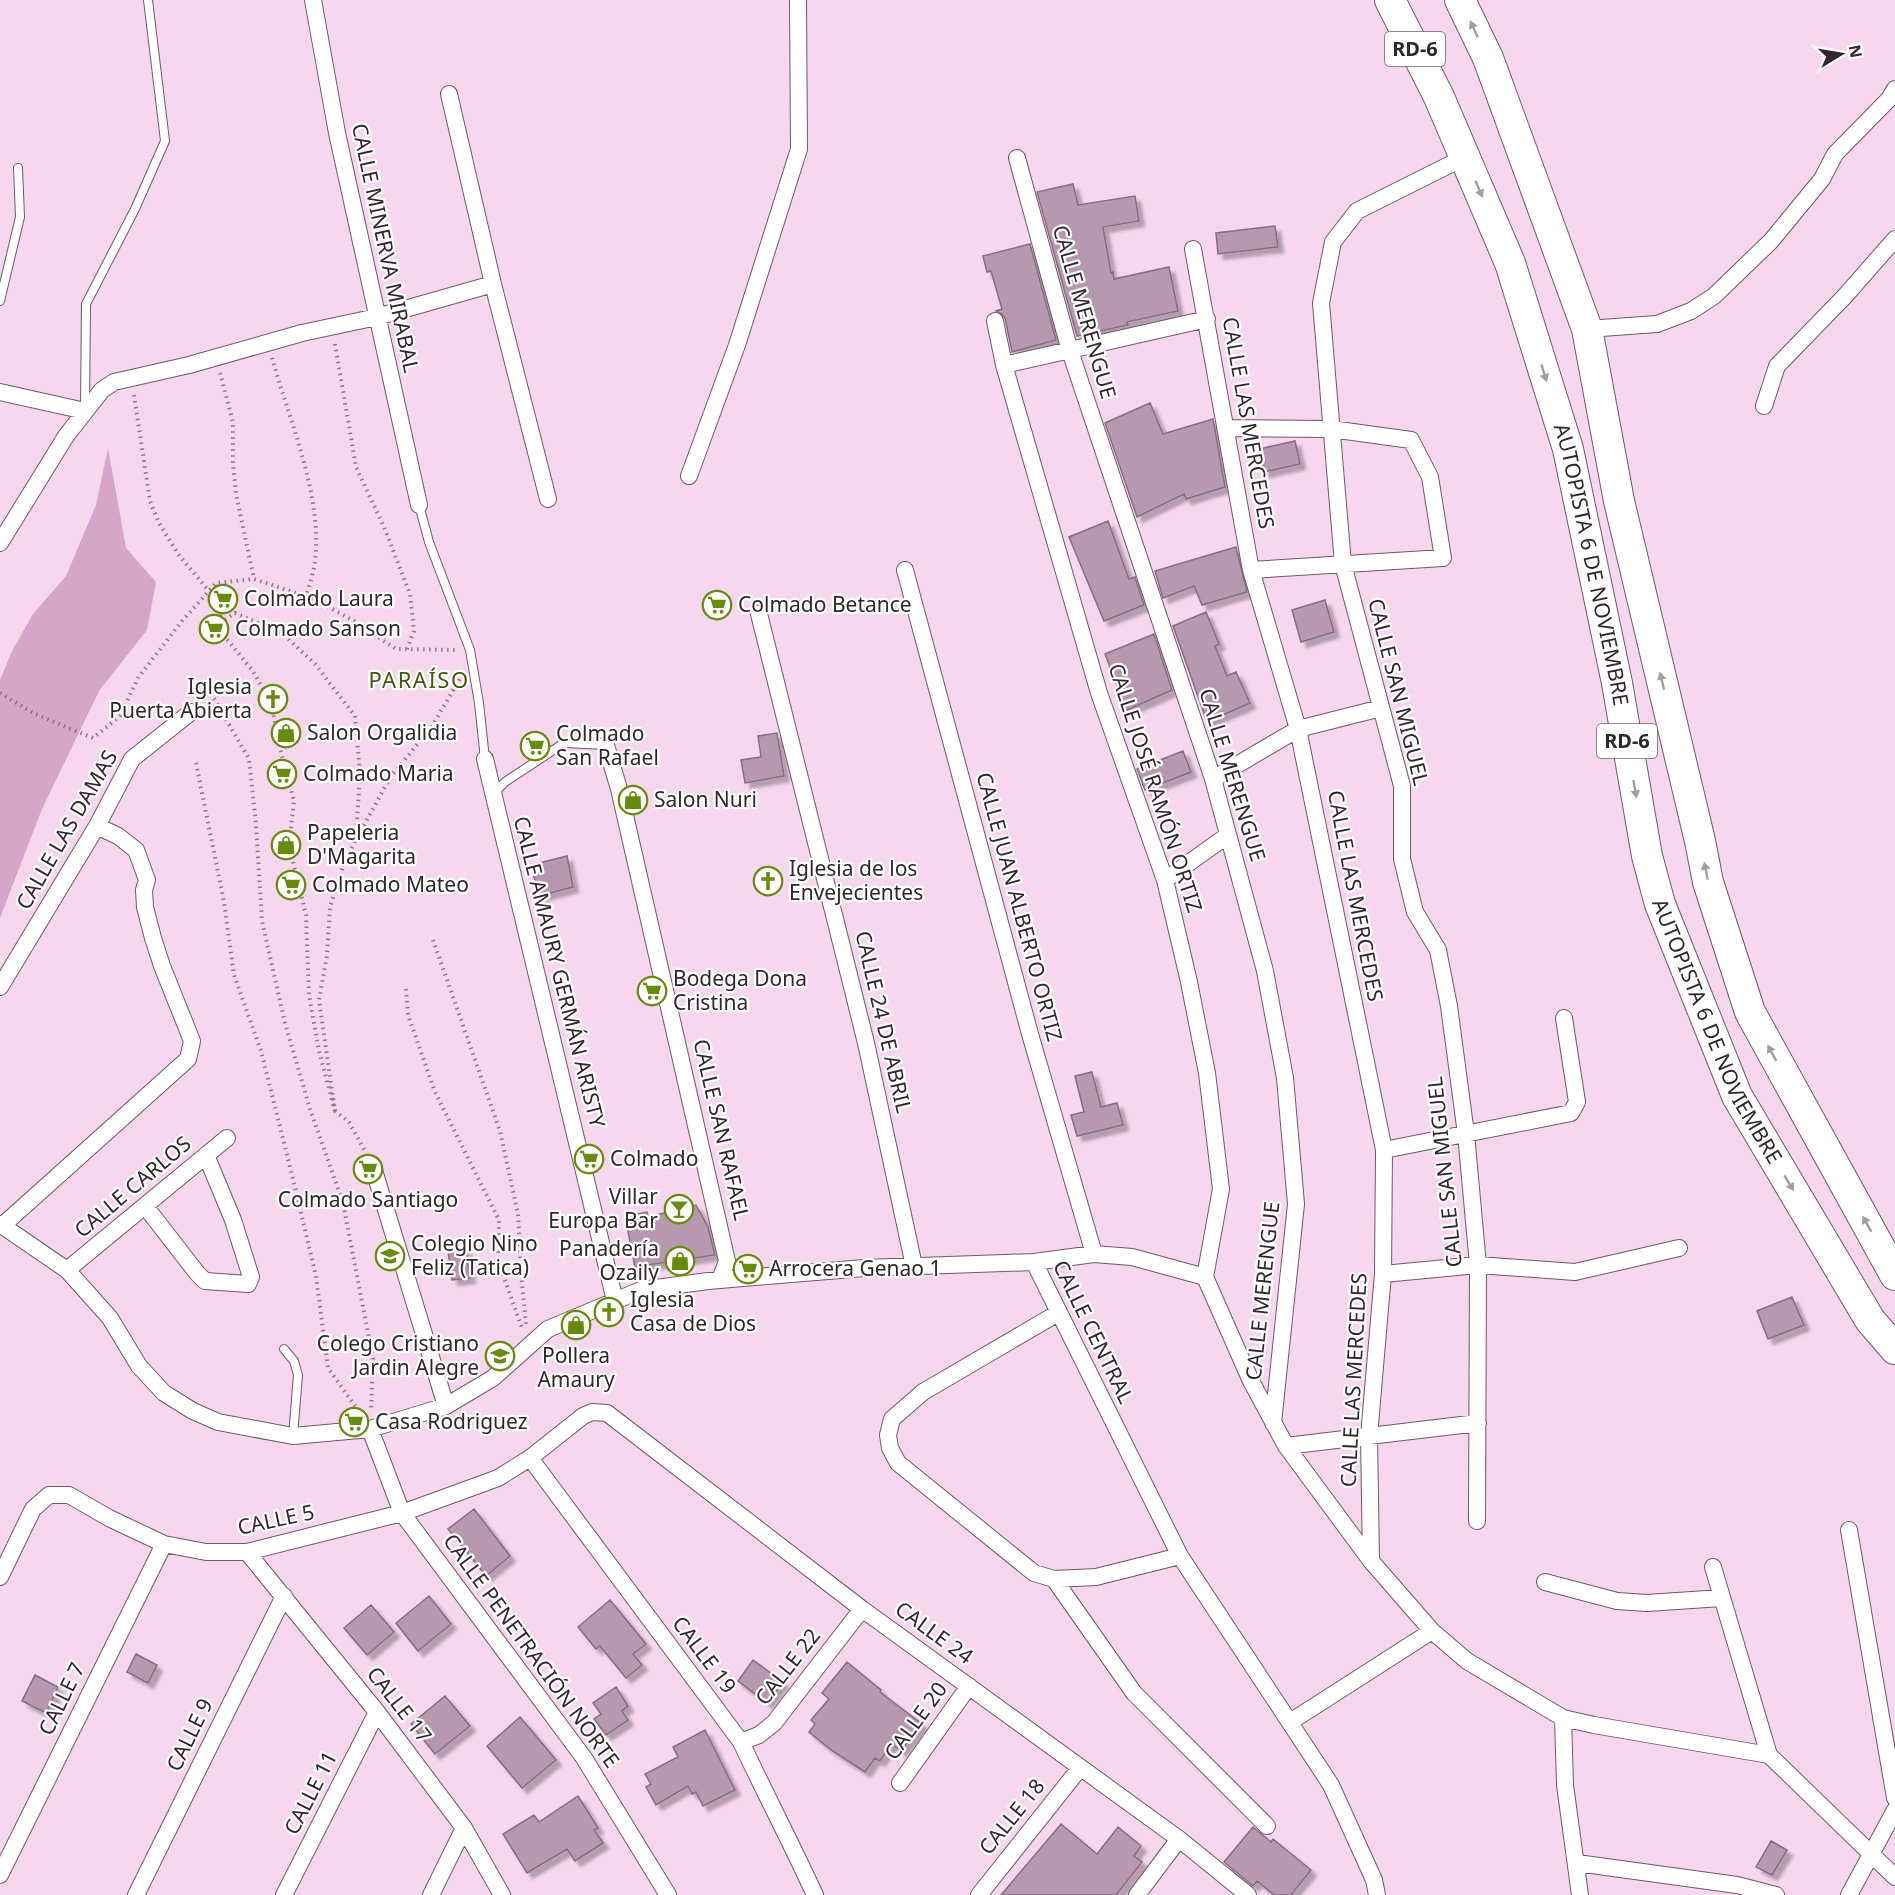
<svg xmlns="http://www.w3.org/2000/svg" width="1895" height="1895" viewBox="0 0 1895 1895" font-family="'Noto Sans',sans-serif">
  <style>
    .green { fill: #d5a6c9 }
    .building { fill: #b699af; stroke: #896d82; stroke-width: 1.5; filter: url(#shadow) }
    .lines { fill: none; stroke-linecap: round; stroke-linejoin: round }
    .service-casing { stroke: #72576b; stroke-width: 10 }
    .minor-casing { stroke: #72576b; stroke-width: 18 }
    .motorway-casing { stroke: #72576b; stroke-width: 32 }
    .path { stroke: #8d7887; stroke-width: 4; stroke-dasharray: 1.5 4.5; stroke-linecap: butt }
    .service { stroke: #fff; stroke-width: 8 }
    .minor { stroke: #fff; stroke-width: 16 }
    .motorway { stroke: #fff; stroke-width: 30 }
    .oneway { fill: #a29da1 }
    .labels { text-anchor: middle; stroke-width: 4.5; stroke-linejoin: round; paint-order: stroke }
    .shield { fill: #fff; stroke: #6f666d; stroke-width: 1.5 }
    .shield-label { font-size: 20px; font-weight: bold; fill: #31252e }
    .street-label { font-size: 21px; fill: #31252e; stroke: #fff }
    .poi-label { font-size: 21px; fill: #31252e; stroke: #fff; text-anchor: start }
    .neighbourhood-label { font-size: 22px; letter-spacing: 1.5px; fill: #42580d; stroke: #fff }
  </style>
  <defs>
    <filter id="shadow"><feDropShadow dx="5.5" dy="5.5" stdDeviation="1.5" flood-color="#0004"/></filter>
  </defs>
  <rect width="100%" height="100%" fill="#f6d7ee"/>
  <path class="green" d="M108,448L126,548L156,582L147,630L99,691L42,809L0,918V680L12,651L33,614L66,576L96,505Z"/>
  <path class="building" d="M1073,184L1078,205L1135,196L1139,221L1103,227L1111,273L1113,272L1114,279L1169,267L1178,311L1127,322L1128,325L1077,336L1037,192Z
    M1275,226L1278,247L1218,254L1216,233Z
    M1030,244L1056,340L1012,352L1005,318L1002,314L996,311L1002,309L991,271L987,272L983,256Z
    M1150,403L1163,434L1213,419L1225,487L1186,499L1184,494L1137,517L1105,423Z
    M1295,441L1300,464L1264,472L1259,449Z
    M1108,521L1129,579L1135,577L1144,605L1104,621L1069,537Z
    M1236,547L1247,592L1202,605L1194,586L1163,598L1155,571Z
    M1325,600L1334,632L1301,642L1292,610Z
    M1206,612L1219,644L1215,646L1227,676L1236,672L1250,703L1207,722L1173,626Z
    M1154,634L1172,690L1125,711L1115,689L1118,688L1105,654Z
    M777,733L784,776L745,783L741,760L761,757L758,736Z
    M1183,751L1191,772L1145,790L1137,769Z
    M567,856L573,887L539,896L531,865Z
    M1092,1072L1101,1107L1117,1103L1123,1125L1077,1136L1071,1115L1084,1112L1075,1076Z
    M696,1205L708,1227L715,1255L635,1267L625,1216L647,1212L648,1217Z
    M466,1249L470,1278L452,1280L448,1251Z
    M1792,1297L1804,1325L1768,1339L1757,1311Z
    M474,1509L510,1556L486,1576L448,1529Z
    M429,1596L451,1624L418,1651L396,1623Z
    M610,1600L646,1644L633,1654L642,1665L626,1678L600,1646L596,1649L578,1627Z
    M371,1605L394,1632L367,1655L344,1628Z
    M136,1654L157,1665L148,1683L127,1672Z
    M753,1660L783,1682L767,1703L738,1681Z
    M847,1662L881,1690L880,1692L922,1724L901,1751L891,1744L880,1761L875,1758L865,1772L831,1750L809,1732L815,1724L811,1720L829,1699L822,1693Z
    M35,1675L58,1687L46,1713L22,1701Z
    M616,1687L628,1706L622,1711L628,1720L606,1735L594,1719L601,1714L593,1703Z
    M445,1696L470,1726L435,1754L411,1724Z
    M520,1717L556,1760L522,1788L487,1746Z
    M705,1730L735,1790L703,1806L696,1792L692,1794L688,1786L656,1805L646,1787L651,1784L645,1774L678,1757L673,1747Z
    M578,1796L598,1828L594,1830L603,1843L575,1861L567,1849L527,1873L503,1834L534,1815L539,1822Z
    M1061,1824L1097,1854L1118,1827L1141,1846L1134,1856L1142,1862L1116,1895H1001Z
    M1253,1827L1271,1842L1273,1839L1311,1870L1291,1895H1274L1257,1881L1253,1886L1224,1862Z
    M1771,1841L1787,1850L1772,1875L1756,1867Z"/>
  <g class="lines">
    <g class="service-casing">
      <path id="service" d="M0,301L20,217L18,168
        M85,408L86,304L135,209L165,141L148,0
        M419,505L429,542L470,650L479,703L485,759
        M494,793L505,782L564,743L606,745
        M284,1349L294,1361L298,1375L293,1436"/>
    </g>
    <g class="minor-casing">
      <path id="minor" d="M313,0L337,133L419,505
        M449,94L493,284L548,499
        M1465,157L1357,211L1333,242L1321,303L1343,564L1402,786V859L1415,912L1438,950L1449,1006L1466,1134L1478,1265L1477,1521
        M1017,158L1070,351L1213,779L1265,971L1285,1078L1296,1204L1273,1423
        M1193,249L1251,570L1298,729L1384,1150L1383,1274L1369,1436L1371,1561
        M995,321L1004,365L1099,693L1165,880L1189,982L1207,1073L1221,1189L1205,1277
        M1587,329L1657,324L1691,311L1714,296L1771,241L1822,179L1835,154L1889,99L1895,89
        M1004,365L1207,319
        M0,392L85,411
        M1764,406L1777,366L1845,296L1895,239
        M1226,428L1331,429L1411,440L1430,477L1443,558L1251,570
        M689,476L737,345L799,149L798,0
        M0,543L66,436L102,390L114,382L189,365L302,333L377,317L493,284
        M905,570L1030,1034L1094,1254
        M759,614L866,1043L914,1266
        M606,745L619,789L727,1261L720,1280
        M485,759L615,1301
        M1213,779L1298,729L1381,708
        M1165,880L1228,835
        M0,987L97,826L132,759L191,712
        M1384,1150L1571,1113L1577,1102L1564,1018
        M373,1167L446,1406
        M145,1206L197,1273L205,1281L248,1284L251,1277L233,1220L206,1155
        M0,1224L67,1270L110,1318L139,1366L164,1393L193,1411L218,1422L293,1436L370,1429L446,1406L493,1378L548,1329L641,1290L708,1281L864,1268L1034,1262L1094,1254L1132,1257L1205,1277L1251,1381L1286,1446L1371,1561L1432,1631L1467,1661L1563,1718L1594,1725L1769,1755L1895,1877
        M3,1225L188,1059L192,1041L162,966L153,938L145,907L144,890L147,880L136,850L118,836L97,826
        M1034,1262L1180,1556L1331,1785L1374,1880L1377,1895
        M67,1270L227,1138
        M1383,1274L1478,1265L1575,1272L1679,1248
        M1058,1313L923,1392L892,1419L888,1435L890,1448L898,1463L1034,1573L1054,1579L1096,1577L1180,1556
        M370,1429L402,1513L584,1758L668,1895
        M1286,1446L1478,1423
        M530,1458L741,1742C765,1793 791,1843 815,1895
        M1849,1530L1895,1798
        M247,1552L377,1712L464,1828L502,1895
        M1713,1567L1769,1755
        M0,1577L33,1509L49,1495H69L109,1518L164,1544L206,1552H247L402,1513L498,1478L530,1458L583,1416L592,1412L607,1413L862,1609L1179,1839L1248,1895
        M1054,1579L1134,1693L1267,1826
        M1545,1582L1617,1601L1647,1603L1722,1598
        M1563,1718L1565,1785L1580,1895
        M1290,1722L1432,1631
        M741,1742L759,1735L774,1723L862,1609
        M900,1783L969,1686
        M1577,1863L1737,1885L1776,1895
        M0,1875L164,1544
        M136,1895L284,1596
        M284,1895L377,1712
        M431,1895L464,1828
        M979,1895L1080,1768
        M1137,1895L1179,1839
        M1849,1895L1895,1810"/>
    </g>
    <g class="motorway-casing">
      <g id="motorway">
        <path id="s1" d="M1390,0L1439,97L1510,263L1568,449L1617,683L1647,856L1660,904L1737,1096L1870,1320L1895,1349"/>
        <path d="M1460,0L1488,58L1587,329L1619,501L1700,841L1708,882L1750,1012L1895,1275"/>
      </g>
    </g>
    <path class="path" d="M335,344L356,467L384,527L410,594L414,631L407,649
      M272,358C289,419 323,497 315,561C314,573 309,585 306,597
      M220,373L233,422V464L236,494L254,579
      M134,395L150,501L159,523L178,554L209,591
      M221,622L216,583L254,579L314,599L354,621L396,649L456,650
      M208,688L249,759L256,825L262,921L285,1023L310,1109L343,1203L373,1359L371,1411
      M0,693L35,714L93,738L120,716L138,678L182,621L216,583
      M196,763L224,902L234,975L261,1051L291,1171L316,1276L328,1368L360,1413
      M358,836L391,776L431,728L461,677
      M433,940L500,1131L518,1214L521,1273L526,1324
      M406,989L408,1015L435,1092L499,1220L498,1261L522,1328
      M335,1111L319,1051L309,995L306,915L289,845L294,801L281,752L271,702L252,670L216,626L235,613L283,634L315,664L355,716L360,772L356,839L344,864L330,907L327,955L319,1000L335,1111L349,1122L366,1153"/>
    <use href="#service" class="service"/>
    <use href="#minor" class="minor"/>
    <use href="#motorway" class="motorway"/>
  </g>
  <defs><path id="oneway-solid" d="M-6-.8H1V-3.2L6.5 0L1 3.2V.8H-6Z" transform="scale(1.5)"/></defs>
  <g class="oneway">
    <use href="#oneway-solid" transform="translate(1474 29) rotate(-115)"/>
    <use href="#oneway-solid" transform="translate(1479 189) rotate(67)"/>
    <use href="#oneway-solid" transform="translate(1544 373) rotate(73)"/>
    <use href="#oneway-solid" transform="translate(1662 681) rotate(-103)"/>
    <use href="#oneway-solid" transform="translate(1635 789) rotate(80)"/>
    <use href="#oneway-solid" transform="translate(1706 871) rotate(-101)"/>
    <use href="#oneway-solid" transform="translate(1772 1053) rotate(-119)"/>
    <use href="#oneway-solid" transform="translate(1789 1183) rotate(59)"/>
    <use href="#oneway-solid" transform="translate(1867 1224) rotate(-119)"/>
  </g>
  <defs>
    <g id="supermarket-ring" transform="scale(1.5)"><circle r="9.5" fill="#fff" stroke="#688a0d" stroke-width="1.5"/><path d="M-6-5.5h2.5l.6 2H6L4.5 2H-2.5L-4.4-4H-6ZM-1.5 3.2a1.3 1.3 0 1 0 .1 0ZM3 3.2a1.3 1.3 0 1 0 .1 0Z" fill="#688a0d"/></g>
    <g id="church-ring" transform="scale(1.5)"><circle r="9.5" fill="#fff" stroke="#688a0d" stroke-width="1.5"/><path d="M-1.2-6h2.4v3.5h3.3v2.4h-3.3V6h-2.4V-.1h-3.3v-2.4h3.3Z" fill="#688a0d"/></g>
    <g id="shop-ring" transform="scale(1.5)"><circle r="9.5" fill="#fff" stroke="#688a0d" stroke-width="1.5"/><path d="M-5-2.5h2.3a2.7 3.5 0 0 1 5.4 0H5L5.5 6h-11ZM-1.5-2.5h3a1.5 2.3 0 0 0-3 0Z" fill="#688a0d"/></g>
    <g id="bar-ring" transform="scale(1.5)"><circle r="9.5" fill="#fff" stroke="#688a0d" stroke-width="1.5"/><path d="M-6-5H6L.8 .8V4.5H3.5V6h-7V4.5H-.8V.8Z" fill="#688a0d"/></g>
    <g id="school-ring" transform="scale(1.5)"><circle r="9.5" fill="#fff" stroke="#688a0d" stroke-width="1.5"/><path d="M0-5L7-2L0 1L-7-2ZM-4 1L0 2.5L4 1V4Q0 6-4 4Z" fill="#688a0d"/></g>
  </defs>
  <g fill-rule="evenodd">
    <use href="#supermarket-ring" x="223" y="599"/>
    <use href="#supermarket-ring" x="717" y="605"/>
    <use href="#supermarket-ring" x="214" y="629"/>
    <use href="#church-ring" x="273" y="699"/>
    <use href="#shop-ring" x="286" y="733"/>
    <use href="#supermarket-ring" x="535" y="746"/>
    <use href="#supermarket-ring" x="282" y="774"/>
    <use href="#shop-ring" x="633" y="800"/>
    <use href="#shop-ring" x="286" y="845"/>
    <use href="#church-ring" x="768" y="881"/>
    <use href="#supermarket-ring" x="291" y="885"/>
    <use href="#supermarket-ring" x="652" y="991"/>
    <use href="#supermarket-ring" x="589" y="1159"/>
    <use href="#supermarket-ring" x="368" y="1169"/>
    <use href="#bar-ring" x="679" y="1209"/>
    <use href="#school-ring" x="390" y="1256"/>
    <use href="#shop-ring" x="680" y="1261"/>
    <use href="#supermarket-ring" x="748" y="1269"/>
    <use href="#church-ring" x="609" y="1312"/>
    <use href="#shop-ring" x="576" y="1325"/>
    <use href="#school-ring" x="500" y="1356"/>
    <use href="#supermarket-ring" x="354" y="1422"/>
  </g>
  <g class="labels">
    <g class="shield">
      <rect x="1385" y="32" width="60" height="34" rx="4.5"/>
      <rect x="1597" y="724" width="60" height="34" rx="4.5"/>
    </g>
    <g class="shield-label">
      <text x="1415" y="56">RD-6</text>
      <text x="1627" y="748">RD-6</text>
    </g>
    <g class="street-label">
      <text transform="translate(385 248) rotate(78)" y="7">CALLE MINERVA MIRABAL</text>
      <text transform="translate(1084 312) rotate(74)" y="7">CALLE MERENGUE</text>
      <text transform="translate(1248 423) rotate(80)" y="7">CALLE LAS MERCEDES</text>
      <text dy="7" stroke="none"><textPath href="#s1" startOffset="602">AUTOPISTA 6 DE NOVIEMBRE</textPath></text>
      <text transform="translate(1398 692) rotate(76)" y="7">CALLE SAN MIGUEL</text>
      <text transform="translate(1232 775) rotate(73)" y="7">CALLE MERENGUE</text>
      <text transform="translate(1155 788) rotate(72)" y="7">CALLE JOSÉ RAMÓN ORTIZ</text>
      <text transform="translate(67 830) rotate(-60)" y="7">CALLE LAS DAMAS</text>
      <text transform="translate(1355 896) rotate(79)" y="7">CALLE LAS MERCEDES</text>
      <text transform="translate(1019 907) rotate(75)" y="7">CALLE JUAN ALBERTO ORTIZ</text>
      <text transform="translate(559 972) rotate(76)" y="7">CALLE AMAURY GERMÁN ARISTY</text>
      <text transform="translate(883 1022) rotate(77)" y="7">CALLE 24 DE ABRIL</text>
      <text dy="7" stroke="none"><textPath href="#s1" startOffset="1088">AUTOPISTA 6 DE NOVIEMBRE</textPath></text>
      <text transform="translate(721 1130) rotate(77)" y="7">CALLE SAN RAFAEL</text>
      <text transform="translate(1445 1172) rotate(-96)" y="7">CALLE SAN MIGUEL</text>
      <text transform="translate(133 1187) rotate(-40)" y="7">CALLE CARLOS</text>
      <text transform="translate(1263 1291) rotate(-84)" y="7">CALLE MERENGUE</text>
      <text transform="translate(1093 1332) rotate(64)" y="7">CALLE CENTRAL</text>
      <text transform="translate(1354 1380) rotate(-87)" y="7">CALLE LAS MERCEDES</text>
      <text transform="translate(276 1520) rotate(-12)" y="7">CALLE 5</text>
      <text transform="translate(934 1633) rotate(36)" y="7">CALLE 24</text>
      <text transform="translate(531 1651) rotate(54)" y="7">CALLE PENETRACIÓN NORTE</text>
      <text transform="translate(704 1655) rotate(53)" y="7">CALLE 19</text>
      <text transform="translate(788 1667) rotate(-52)" y="7">CALLE 22</text>
      <text transform="translate(62 1699) rotate(-64)" y="7">CALLE 7</text>
      <text transform="translate(399 1705) rotate(52)" y="7">CALLE 17</text>
      <text transform="translate(916 1721) rotate(-54)" y="7">CALLE 20</text>
      <text transform="translate(190 1735) rotate(-64)" y="7">CALLE 9</text>
      <text transform="translate(311 1793) rotate(-63)" y="7">CALLE 11</text>
      <text transform="translate(1012 1817) rotate(-51)" y="7">CALLE 18</text>
    </g>
    <g class="poi-label">
      <text x="244" y="606">Colmado Laura</text>
      <text x="738" y="612">Colmado Betance</text>
      <text x="235" y="636">Colmado Sanson</text>
      <text x="252" y="694" text-anchor="end">Iglesia<tspan x="252" dy="24">Puerta Abierta</tspan></text>
      <text x="307" y="740">Salon Orgalidia</text>
      <text x="556" y="741">Colmado<tspan x="556" dy="24">San Rafael</tspan></text>
      <text x="303" y="781">Colmado Maria</text>
      <text x="654" y="807">Salon Nuri</text>
      <text x="307" y="840">Papeleria<tspan x="307" dy="24">D'Magarita</tspan></text>
      <text x="789" y="876">Iglesia de los<tspan x="789" dy="24">Envejecientes</tspan></text>
      <text x="312" y="892">Colmado Mateo</text>
      <text x="673" y="986">Bodega Dona<tspan x="673" dy="24">Cristina</tspan></text>
      <text x="610" y="1166">Colmado</text>
      <text x="658" y="1204" text-anchor="end">Villar<tspan x="658" dy="24">Europa Bar</tspan></text>
      <text x="368" y="1207" text-anchor="middle">Colmado Santiago</text>
      <text x="411" y="1251">Colegio Nino<tspan x="411" dy="24">Feliz (Tatica)</tspan></text>
      <text x="659" y="1256" text-anchor="end">Panadería<tspan x="659" dy="24">Ozaily</tspan></text>
      <text x="769" y="1276">Arrocera Genao 1</text>
      <text x="630" y="1307">Iglesia<tspan x="630" dy="24">Casa de Dios</tspan></text>
      <text x="479" y="1351" text-anchor="end">Colego Cristiano<tspan x="479" dy="24">Jardin Alegre</tspan></text>
      <text x="576" y="1363" text-anchor="middle">Pollera<tspan x="576" dy="24">Amaury</tspan></text>
      <text x="375" y="1429">Casa Rodriguez</text>
    </g>
    <g class="neighbourhood-label">
      <text x="419" y="688">PARAÍSO</text>
    </g>
  </g>
  <g transform="translate(1841 54) rotate(79)" stroke="#ffffff" stroke-width="4.5" paint-order="stroke">
  <path d="M0-4.5L10 22L0 15L-10 22Z" fill="#31252e"/>
  <text y="-9" font-size="16" font-weight="bold" text-anchor="middle" fill="#31252e">N</text>
  </g>
</svg>
